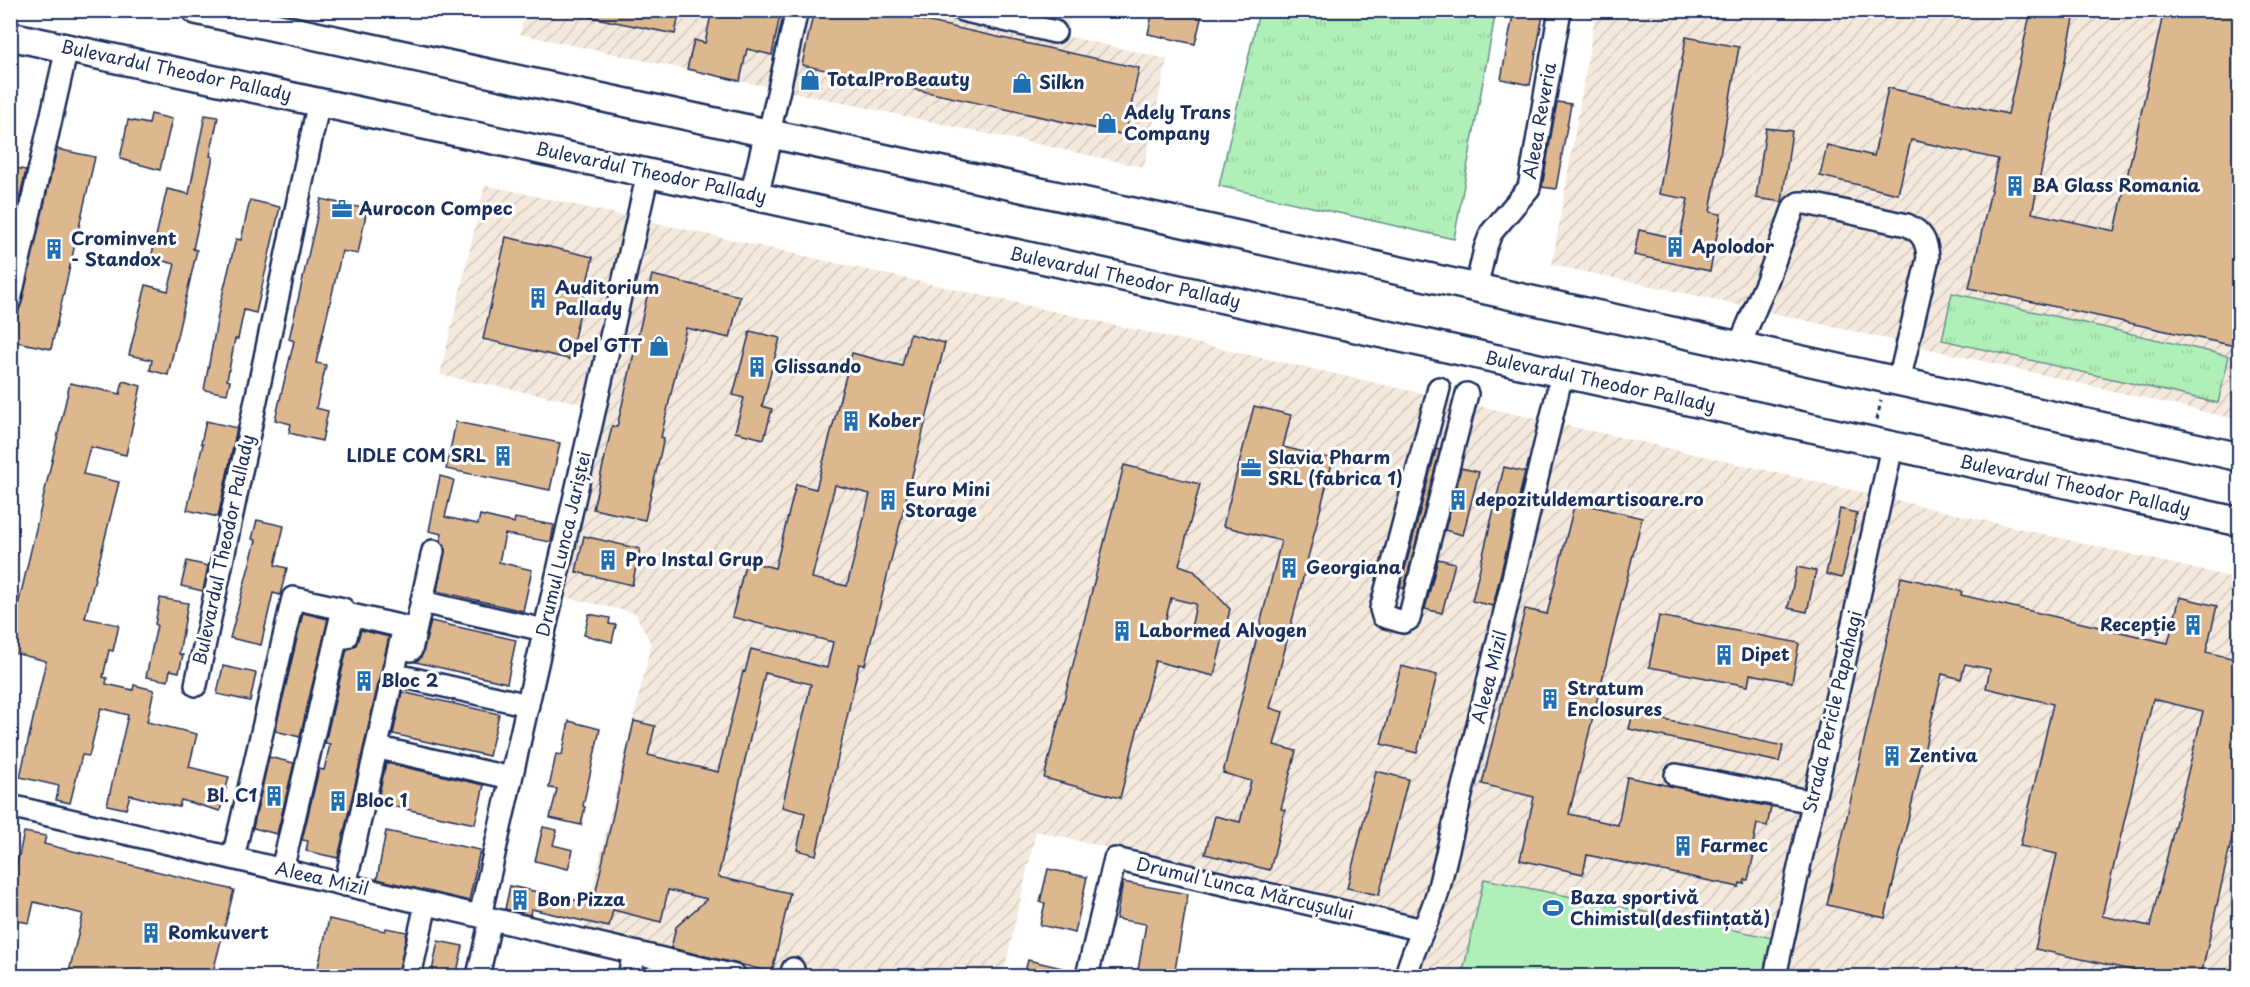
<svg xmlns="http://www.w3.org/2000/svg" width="2250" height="987" viewBox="0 0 2250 987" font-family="'Playpen Sans',sans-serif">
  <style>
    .industrial { fill: url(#industrial-furrows) }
    .grass { fill: url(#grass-tufts); stroke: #66908b; stroke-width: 1.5 }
    .pitch { fill: #b0f0b8; stroke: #66908b; stroke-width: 1.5 }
    .building { fill: #ddb78e; stroke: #1b2f5e; stroke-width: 1.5; fill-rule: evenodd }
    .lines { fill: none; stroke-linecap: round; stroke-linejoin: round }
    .minor-casing { stroke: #1b2f5e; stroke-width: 26 }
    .major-casing { stroke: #1b2f5e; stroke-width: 32 }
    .path { stroke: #1b2f5e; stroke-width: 3; stroke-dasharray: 4.5 4.5; stroke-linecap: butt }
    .minor { stroke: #fff; stroke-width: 21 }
    .major { stroke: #fff; stroke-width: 27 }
    .labels { text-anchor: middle; stroke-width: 6; stroke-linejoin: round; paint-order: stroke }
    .street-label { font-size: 18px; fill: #1b2f5e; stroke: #fff }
    .poi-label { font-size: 18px; font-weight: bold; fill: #1b2f5e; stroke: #fff; text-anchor: start }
  </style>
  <defs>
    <pattern id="industrial-furrows" width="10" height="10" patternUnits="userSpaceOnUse" patternTransform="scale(1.5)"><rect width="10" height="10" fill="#f5e9dd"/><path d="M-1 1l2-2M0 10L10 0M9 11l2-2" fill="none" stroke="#d1c8c0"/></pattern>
    <pattern id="grass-tufts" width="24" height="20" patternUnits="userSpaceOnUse" patternTransform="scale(1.5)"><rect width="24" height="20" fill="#b0f0b8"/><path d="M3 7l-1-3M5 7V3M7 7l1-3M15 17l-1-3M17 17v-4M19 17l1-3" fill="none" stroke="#97cea1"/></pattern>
  </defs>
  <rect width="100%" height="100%" fill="#fff"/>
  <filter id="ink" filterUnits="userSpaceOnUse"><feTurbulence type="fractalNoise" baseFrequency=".0167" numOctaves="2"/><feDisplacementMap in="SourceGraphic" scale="12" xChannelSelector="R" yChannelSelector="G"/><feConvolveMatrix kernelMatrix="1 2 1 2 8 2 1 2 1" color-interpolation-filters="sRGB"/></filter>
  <g filter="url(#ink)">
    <path class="industrial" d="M525,10H1072L1066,36L1167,59L1144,167L520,34Z
      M1596,11H2239V420L1708,298L1552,265Z
      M485,185L1677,450L2239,579V976H1418L1420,968L1441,925L1036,831L1003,976H853L806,970L782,975L583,929L651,644L635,613L543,592L585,404L440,375Z"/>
    <path class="grass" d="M1259,11H1496L1454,239L1219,186Z
      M1952,293L2229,356L2218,403L1942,340Z"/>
    <path class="pitch" d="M1484,879L1773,938L1765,976H1462Z"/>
    <path class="building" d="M591,10H680L675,34L590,17Z
      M712,10H781L772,55L747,49L740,81L687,69L694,40L705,43Z
      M814,10H875L1139,68L1125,135L802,65Z
      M1153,10H1203L1195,44L1148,34Z
      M1514,10H1544L1530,85L1501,79Z
      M2031,10H2076L2032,213L2115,231L2164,10H2240V324L2235,346L1969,288L1998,159L1911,140L1898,194L1820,176L1827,145L1874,156L1888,88L2008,114Z
      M1686,37L1739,47L1710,212L1721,214L1710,271L1634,255L1639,230L1680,239L1688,199L1659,194Z
      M1557,102L1571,104L1556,189L1542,187Z
      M151,114L172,119L160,170L120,159L128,120L149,124Z
      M205,115L218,117L210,156L213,157L193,249L197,250L168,375L150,370L152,360L129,355L146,285L168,291L175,264L151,258L167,189L189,194Z
      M1766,128L1792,131L1782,202L1756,198Z
      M57,149L95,157L51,349L12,341Z
      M10,167L26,170L10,240Z
      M321,199L367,209L358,254L342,251L316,363L326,365L316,408L328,411L322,441L289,433L291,424L275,420L294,341L289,339Z
      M250,200L280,207L256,313L244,310L238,339H235L227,380L230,381L227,394L204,390L220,305L236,239L241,240Z
      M506,237L593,257L569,359L483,339Z
      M652,275L740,296L730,338L686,328L661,437L664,438L645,520L593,509L612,426L617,427Z
      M750,331L780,338L762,406L772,409L764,439L735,432L744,398L733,395Z
      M910,334L945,343L865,665L859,664L816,855L797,850L805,813L782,807L811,684L765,673L718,877L790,893L772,972L671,948L676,927L707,899L668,890L661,922L613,910L609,927L531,909L530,915L505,909L510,886L593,904L634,721L655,726L648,755L718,772L743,671L745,672L751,649L827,668L833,642L732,617L746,561L775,568L796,484L816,489L852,353L902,366ZM835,485L870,494L847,586L812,578Z
      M123,381L141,386L126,455L90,447L83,474L119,482L85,618L119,625L113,651L109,650L103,677L107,678L106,684L133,690L134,685L154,690L147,722L197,734L189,767L229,777L220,811L181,800L179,807L130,795L126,809L107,805L128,715L101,708L89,756L82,755L70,803L56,800L59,786L20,777L46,661L10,652V640L70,383L120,394Z
      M1254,406L1291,415L1283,447L1333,459L1270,708L1283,712L1274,745L1296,751L1281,809L1285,810L1270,870L1205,854L1215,816L1240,822L1251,781L1223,773L1281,541L1223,526Z
      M206,421L237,428L218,517L187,510L203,444L201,443Z
      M456,422L560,443L550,490L446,469Z
      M1436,449L1440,450L1404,588H1400Z
      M1124,465L1200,484L1179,565L1193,570L1230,609L1214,676L1155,661L1120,798L1044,778ZM1171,598L1196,604L1190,633L1164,626Z
      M1504,467L1525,472L1493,606L1472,601Z
      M1461,468L1479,472L1463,535L1445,530Z
      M440,476L454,480L445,517L478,524L480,515L514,523L515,518L554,525L551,542L505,534L499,562L532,570L523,611L437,591L445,548L440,541L442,534L429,531Z
      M1575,502L1642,518L1569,814L1618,825L1627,777L1771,807L1767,826L1757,824L1752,849L1755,850L1748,880H1745L1744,884L1740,883L1739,887L1587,855L1583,874L1520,860L1534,797L1482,784L1525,609L1547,614Z
      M1840,509L1857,513L1842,578L1826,574Z
      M257,520L284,526L275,565L287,568L280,595L273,593L261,645L230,638L256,540L252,539Z
      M584,536L640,549L632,585L576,572Z
      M1438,559L1455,563L1442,613L1425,609Z
      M187,561L208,566L203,591L181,586Z
      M1797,567L1816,571L1807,612L1788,608Z
      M1901,577L1962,591L1961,595L2168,643L2180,597L2217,606L2206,652L2240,660V802L2201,976H2159L2035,949L2057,854L2020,846L2053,704L1986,688L1990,669L1965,664L1961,679L1942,674L1885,918L1827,905ZM2153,699L2203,711L2150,926L2102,916Z
      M160,598L188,603L179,654L183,655L179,672L170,670L168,681L146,677L157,625L155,624Z
      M303,613L328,619L300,737L275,731Z
      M589,614L610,618L609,624L616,625L612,642L584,635Z
      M1659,616L1799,643L1792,682L1750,674L1748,686L1649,667Z
      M431,621L516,640L507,683L415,662L420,659L423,653Z
      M361,630L389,637L338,858L306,851L308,841L302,840L319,769L324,770L330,744L325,743L347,649L356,645Z
      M223,666L256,673L250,701L217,694Z
      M1401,666L1437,675L1417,753L1381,744Z
      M402,692L499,714L489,756L393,734Z
      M1633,713L1783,746L1779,762L1629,729Z
      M569,721L600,729L583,806L585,807L581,825L550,818L557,789L549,788L556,754L562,755Z
      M269,757L294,763L277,834L253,828Z
      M386,763L484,785L475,824L377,803Z
      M1376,771L1408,779L1379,895L1347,888Z
      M543,827L557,830L553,845L573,850L568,869L535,861Z
      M386,831L480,850L469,901L377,879Z
      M24,832L46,836L44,844L234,890L212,976H68L83,914L34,902L29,923L10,919V883H13Z
      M1048,869L1087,877L1075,933L1040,925L1045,903L1040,902Z
      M1123,882L1188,894L1174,976L1138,970L1146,924L1116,919Z
      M329,919L385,931L386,928L407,932L398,976H316Z
      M438,941L463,946L456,976H431Z
      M1028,960L1075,971L1074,976H1024Z"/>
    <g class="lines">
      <g class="minor-casing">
        <path id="minor" d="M962,10L1055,32
          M769,133L797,10
          M1476,289L1485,249L1491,233L1529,188L1560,10
          M10,300L67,48
          M1739,346L1767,281L1794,207L1799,203H1806L1907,225C1922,232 1927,241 1928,258L1899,381
          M1439,388L1381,609L1383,616L1403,622L1409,619L1467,394
          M422,602L544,630
          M411,650L433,551
          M405,677L528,705
          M196,685L319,101
          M388,750L511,778
          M1676,775L1813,802
          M10,806L735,976
          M233,858L293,598L343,609L282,870
          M345,885L404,627L351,615L346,637
          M480,916L648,173
          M410,976L426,904
          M478,976L491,919
          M629,976L634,953
          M791,976L793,969
          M1087,976L1115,859L1423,930
          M1406,976C1413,946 1430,921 1438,891L1562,374
          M1775,976L1892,447"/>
      </g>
      <g class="major-casing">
        <path id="major" d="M196,10L1170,220L2240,457
          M10,36L754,196L2240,522
          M754,196L769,133"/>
      </g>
      <path class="path" d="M386,17L387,10
        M1877,420L1881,400"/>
      <use href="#minor" class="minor"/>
      <use href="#major" class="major"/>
    </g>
  </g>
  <defs>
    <g id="shop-bare" transform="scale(1.62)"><path d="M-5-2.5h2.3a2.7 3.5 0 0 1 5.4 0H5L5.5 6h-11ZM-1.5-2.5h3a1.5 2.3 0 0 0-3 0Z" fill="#1f6fb2" stroke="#fff" stroke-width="2.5" paint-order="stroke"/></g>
    <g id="building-bare" transform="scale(1.62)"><path d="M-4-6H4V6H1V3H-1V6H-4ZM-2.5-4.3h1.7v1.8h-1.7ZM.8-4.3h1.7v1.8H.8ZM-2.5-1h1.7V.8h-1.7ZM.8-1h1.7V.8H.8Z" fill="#1f6fb2" stroke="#fff" stroke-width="2.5" paint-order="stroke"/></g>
    <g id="office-bare" transform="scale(1.62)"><path d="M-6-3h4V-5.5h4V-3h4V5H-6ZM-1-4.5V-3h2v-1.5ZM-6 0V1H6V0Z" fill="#1f6fb2" stroke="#fff" stroke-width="2.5" paint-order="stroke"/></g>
    <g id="stadium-bare" transform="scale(1.62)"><path d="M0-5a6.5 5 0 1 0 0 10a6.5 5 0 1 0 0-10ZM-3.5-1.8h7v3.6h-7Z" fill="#1f6fb2" stroke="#fff" stroke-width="2.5" paint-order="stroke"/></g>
  </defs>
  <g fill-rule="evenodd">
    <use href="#shop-bare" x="810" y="80"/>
    <use href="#shop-bare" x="1022" y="83"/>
    <use href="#shop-bare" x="1107" y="123"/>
    <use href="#building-bare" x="2015" y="186"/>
    <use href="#office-bare" x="342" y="209"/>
    <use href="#building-bare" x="1675" y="247"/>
    <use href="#building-bare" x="54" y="249"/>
    <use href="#building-bare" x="538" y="298"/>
    <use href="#shop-bare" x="659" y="346"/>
    <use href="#building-bare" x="757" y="367"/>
    <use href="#building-bare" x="851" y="421"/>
    <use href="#building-bare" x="503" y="456"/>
    <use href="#office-bare" x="1251" y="468"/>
    <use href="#building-bare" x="888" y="500"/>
    <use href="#building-bare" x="1458" y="500"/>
    <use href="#building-bare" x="608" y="560"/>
    <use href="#building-bare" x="1289" y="568"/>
    <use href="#building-bare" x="2193" y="625"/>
    <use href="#building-bare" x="1122" y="631"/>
    <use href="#building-bare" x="1724" y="655"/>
    <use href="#building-bare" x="364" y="681"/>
    <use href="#building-bare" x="1550" y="699"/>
    <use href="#building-bare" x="1892" y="756"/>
    <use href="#building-bare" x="274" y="796"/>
    <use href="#building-bare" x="338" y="801"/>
    <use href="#building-bare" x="1683" y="846"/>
    <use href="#building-bare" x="520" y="900"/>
    <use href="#stadium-bare" x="1553" y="908"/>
    <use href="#building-bare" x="151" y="933"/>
  </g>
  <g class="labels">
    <g class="street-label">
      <text transform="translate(176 71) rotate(12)" y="6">Bulevardul Theodor Pallady</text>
      <text transform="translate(1540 121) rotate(-80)" y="6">Aleea Reveria</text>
      <text transform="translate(651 173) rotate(12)" y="6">Bulevardul Theodor Pallady</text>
      <text transform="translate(1125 278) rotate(12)" y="6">Bulevardul Theodor Pallady</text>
      <text transform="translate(1600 382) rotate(12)" y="6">Bulevardul Theodor Pallady</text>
      <text transform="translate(2075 486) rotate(12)" y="6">Bulevardul Theodor Pallady</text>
      <text transform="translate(564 544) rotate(-77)" y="6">Drumul Lunca Jariștei</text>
      <text transform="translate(224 550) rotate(-78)" y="6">Bulevardul Theodor Pallady</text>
      <text transform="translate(1490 677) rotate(-76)" y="6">Aleea Mizil</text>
      <text transform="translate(1833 712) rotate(-77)" y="6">Strada Pericle Papahagi</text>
      <text transform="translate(322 879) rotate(13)" y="6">Aleea Mizil</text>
      <text transform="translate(1245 889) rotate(13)" y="6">Drumul Lunca Mărcușului</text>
    </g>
    <g class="poi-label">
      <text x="827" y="86">TotalProBeauty</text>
      <text x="1039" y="89">Silkn</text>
      <text x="1124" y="119">Adely Trans<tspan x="1124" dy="21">Company</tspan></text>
      <text x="2032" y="192">BA Glass Romania</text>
      <text x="359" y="215">Aurocon Compec</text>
      <text x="71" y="245">Crominvent<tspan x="71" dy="21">- Standox</tspan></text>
      <text x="1692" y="253">Apolodor</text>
      <text x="555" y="294">Auditorium<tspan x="555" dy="21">Pallady</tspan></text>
      <text x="642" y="352" text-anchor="end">Opel GTT</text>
      <text x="774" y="373">Glissando</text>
      <text x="868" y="427">Kober</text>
      <text x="486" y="462" text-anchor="end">LIDLE COM SRL</text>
      <text x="1268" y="464">Slavia Pharm<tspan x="1268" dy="21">SRL (fabrica 1)</tspan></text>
      <text x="905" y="496">Euro Mini<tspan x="905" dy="21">Storage</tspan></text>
      <text x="1475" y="506">depozituldemartisoare.ro</text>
      <text x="625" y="566">Pro Instal Grup</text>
      <text x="1306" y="574">Georgiana</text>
      <text x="2176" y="631" text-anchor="end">Recepţie</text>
      <text x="1139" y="637">Labormed Alvogen</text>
      <text x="1741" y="661">Dipet</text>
      <text x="381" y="687">Bloc 2</text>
      <text x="1567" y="695">Stratum<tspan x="1567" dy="21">Enclosures</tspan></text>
      <text x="1909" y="762">Zentiva</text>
      <text x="257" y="802" text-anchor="end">Bl. C1</text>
      <text x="355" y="807">Bloc 1</text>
      <text x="1700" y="852">Farmec</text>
      <text x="1570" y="904">Baza sportivă<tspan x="1570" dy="21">Chimistul(desființată)</tspan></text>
      <text x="537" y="906">Bon Pizza</text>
      <text x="168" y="939">Romkuvert</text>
    </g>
  </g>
  <rect width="2250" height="987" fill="none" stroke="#fff" stroke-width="36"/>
  <rect x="18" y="18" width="2214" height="951" fill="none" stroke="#1b2f5e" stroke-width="2" filter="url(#ink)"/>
</svg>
